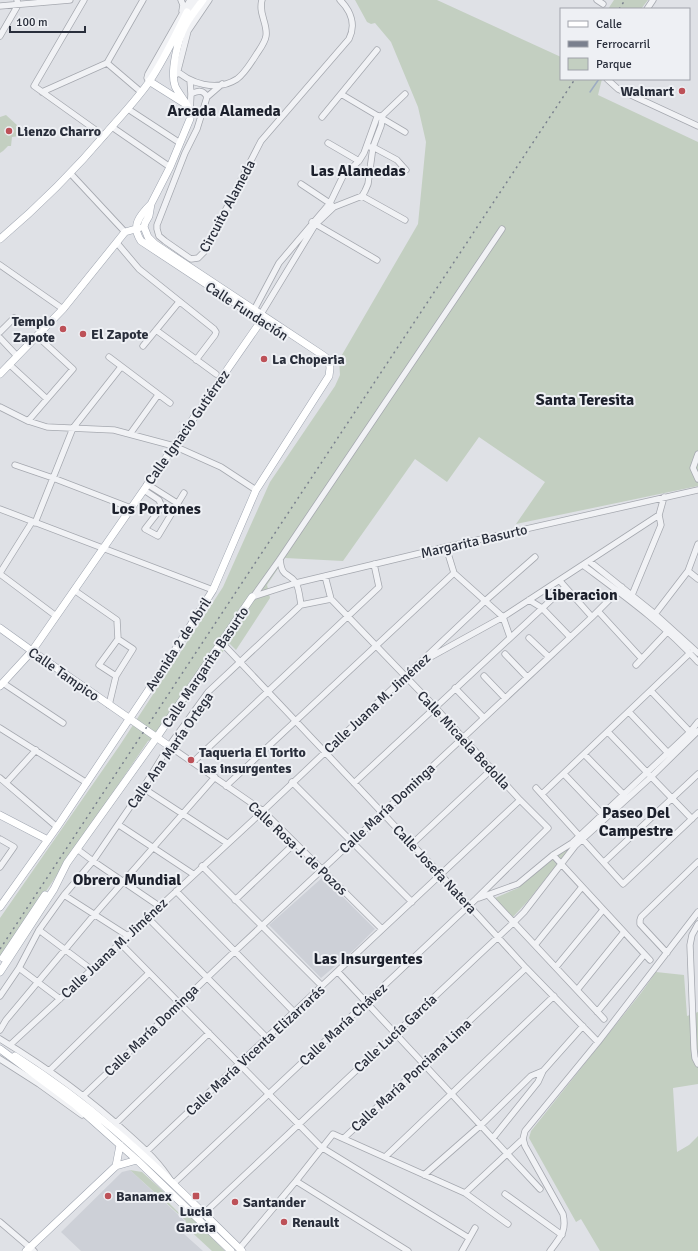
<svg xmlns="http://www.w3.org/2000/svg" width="698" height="1251" viewBox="0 0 698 1251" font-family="Signika,sans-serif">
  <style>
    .built { fill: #cdd0d7 }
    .green { fill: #c3cfc1 }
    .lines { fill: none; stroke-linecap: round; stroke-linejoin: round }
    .stream { stroke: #9dacc2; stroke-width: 1.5 }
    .minor-casing { stroke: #a5a8af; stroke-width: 7 }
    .major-casing { stroke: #9fa5b0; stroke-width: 8 }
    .minor { stroke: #f1f2f5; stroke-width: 5.5 }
    .major { stroke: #fff; stroke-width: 7 }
    .rail { stroke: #7a808e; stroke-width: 1.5; stroke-dasharray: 2 4; stroke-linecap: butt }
    .poi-dot { fill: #bd5158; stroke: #eef0f4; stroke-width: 1.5 }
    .labels { text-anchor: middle; stroke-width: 4; stroke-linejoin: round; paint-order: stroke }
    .poi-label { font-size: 14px; font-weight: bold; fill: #292e3b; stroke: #eef0f4; text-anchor: start }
    .street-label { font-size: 14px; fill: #292e3b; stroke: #eef0f4 }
    .quarter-label { font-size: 16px; font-weight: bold; fill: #1c202c; stroke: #eef0f4 }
  </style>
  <rect width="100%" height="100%" fill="#dfe1e6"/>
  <path class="built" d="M323,877L375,929L355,949L321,978L269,925Z
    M130,1170L186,1222L184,1234L203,1251H81L61,1232L122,1172Z"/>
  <path class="green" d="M355,0H437L561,57V79H602L598,95L698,142V486L516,524L545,482L479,437L447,482L415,459L343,561L285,558L267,585L270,598L236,650L229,643L163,735L148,741L0,959V918L120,745L223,587L270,482L335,386L340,375L339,360L418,224L426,142L418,107L391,42L375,23L371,24L367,22Z
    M614,0H648L641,9H608Z
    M6,115L18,126L20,136L12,137L11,146H8L3,151L0,153V117Z
    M571,847L527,902L512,918L495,898L518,888L549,860Z
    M656,972L684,975L687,1016L698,1012V1084L673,1088L677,1152L689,1145L698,1136V1251H600L581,1219L576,1222L529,1138L531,1131L641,993Z
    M130,1170L142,1172L164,1192L165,1199L180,1214L190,1216L225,1251H212L185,1226L186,1221Z"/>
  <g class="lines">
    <path class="stream" d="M590,92L599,79"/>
    <g class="minor-casing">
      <path id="minor" d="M84,0L34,86L104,136
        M181,0L183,5L182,11
        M597,0L603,4
        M0,6L70,0
        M647,9L653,0
        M187,12L196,0
        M0,36L18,5L17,0
        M107,63L143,0
        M107,63L141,92
        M174,68C189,84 217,92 237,79C244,74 251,63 256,55C259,50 265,43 266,36C268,24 258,13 262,0
        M177,74L188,31L209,0
        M607,79L618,89L698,126
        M190,80L191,94
        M149,81L147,78L148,74L190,0
        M222,84L207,97L197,129L185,153L157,225V229L159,236L165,241L188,257L191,259L198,258L204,252L261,141L349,39C356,25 351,11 340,0
        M42,92L107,63
        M341,94L405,132
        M128,109L180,143
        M190,111L191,94C198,91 203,89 207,97
        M322,117L377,50
        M112,127L170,167
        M328,143L359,161
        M370,147H373L397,160L406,170
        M71,174L125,232
        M301,184L331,204
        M362,196L405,220
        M312,222L377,260
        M117,243L139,269L214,329L216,332L215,335L196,360
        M0,265L63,309
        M255,312L254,310L279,263L330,203L343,176L359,161L364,153L377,117L383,115L405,94
        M259,314H261L315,225L334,207L362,196L365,191L368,184L373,147L381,126L383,115
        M156,330L216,374
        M0,332L14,318
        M0,338L17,356
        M143,346L179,302
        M109,357L170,403
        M9,364L47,399
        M0,407L28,421L47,427L114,430L174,446L221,467L256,490
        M28,421L73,369L37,336
        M130,434L158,395
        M698,454L693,468L698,479
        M15,465L53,478L131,508
        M147,484L177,503
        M144,490L159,500L162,507L145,529L158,536L184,493
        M0,509L213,590
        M35,523L73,428L121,367
        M446,547L454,573L503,617L510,637
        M280,559C282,579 288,571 296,583C299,588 300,599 301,605
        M589,561L655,614L698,653
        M583,565C623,595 665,625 698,662
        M688,571L698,579
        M0,573L32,522
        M0,574L56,616
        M560,581L592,617
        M74,590L117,620L118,639L99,665L116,676
        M632,595L661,525L659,515
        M252,597L296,583L446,547L698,490
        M253,597L280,559L502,229
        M529,600L542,608L570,637
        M598,611L642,659
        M655,614L688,571L698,544
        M529,638L549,657
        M222,643L441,875L526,968L598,1042
        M505,654L527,677
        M427,659L503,617L659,515L664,497
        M636,665L669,630
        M484,676L505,698
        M3,683L63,723
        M455,688L484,718
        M651,691L692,734
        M109,705L116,676L133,649L118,639
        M629,712L668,753
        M0,728L87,783
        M608,732L692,819
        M169,746L263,811L382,929
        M584,754L624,795
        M193,762L379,587L374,564
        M564,774L603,815
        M0,778L57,827
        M292,782L412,902
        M6,783L36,750
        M354,783L565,587
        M226,786L454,573
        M143,788L227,843
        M536,788L623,884L698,813
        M542,794L690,653
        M119,825L193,874
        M0,839L14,847L0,867
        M412,844L492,769
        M77,849L93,861L159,906
        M553,855L650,960
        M604,862L698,774
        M202,866L322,986
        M176,891L294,1012
        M64,895L128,936
        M488,895L604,1019
        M479,898L518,884L553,855L572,843L690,732L698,722
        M235,900L295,843
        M147,917L267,1038
        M698,924L692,935L690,945L694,1049L695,1058L698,1064
        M39,930L92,970
        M120,943L321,1147L469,1238
        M535,945L582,887
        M667,953L640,924V920L641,917L698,862
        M556,967L603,910
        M19,968L60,999
        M338,972L540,1189
        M577,990L624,932
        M0,996L19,968L39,930L64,895L93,861L143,788L169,746L208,692L301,605L331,599
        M597,1012L644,955
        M0,1030L6,1020L94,915L215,777
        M0,1039C46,1067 89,1098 128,1134C146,1150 160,1163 173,1184L476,899L548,828L520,800L435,707L331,599L325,576
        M10,1045L263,811L485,601L535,557
        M0,1059L39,1084L82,1115
        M49,1071L149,973
        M83,1096L234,952L592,617L622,587
        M116,1123L209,1033
        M344,1138L526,968
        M493,1138L538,1082L543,1071L583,1026
        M523,1139L525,1146L563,1214C567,1232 560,1237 550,1251
        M147,1151L294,1012L520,800
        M385,1157L554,996
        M424,1175L481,1125L531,1076L543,1071
        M296,1181L408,1251
        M465,1193L523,1139L525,1131L598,1042L698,912
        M505,1194L562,1235
        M198,1219L514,922L524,912L575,846L651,777L698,731
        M0,1222L34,1251
        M239,1249L296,1181L333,1134L465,1193L508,1224
        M462,1251L475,1228"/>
    </g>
    <g class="major-casing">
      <path id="major" d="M149,81L184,103
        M151,204C139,216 131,226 141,241L282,334
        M0,239C39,206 75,170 108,131C122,115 137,99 149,82C164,60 175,36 187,12
        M0,374L63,309L125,232L139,228
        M0,628L32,651L169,746
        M0,686L32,651L261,321
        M0,815L48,840
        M0,907L57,827L172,655L213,590L256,490L329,376L330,368L329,360L324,356L155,244L148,237L144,227L145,223L149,216L151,204L170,167L190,119C192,107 180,97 175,86C170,72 178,39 185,26C190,17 197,8 203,0
        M3,958L45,895
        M0,972L54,889L67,863L157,737L252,597
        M0,1049L74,1104L137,1160L231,1251
        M15,1056C49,1078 81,1101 111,1127C157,1166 199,1209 242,1251
        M116,1166L120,1145
        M26,1251L116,1166L137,1160"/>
    </g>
    <use href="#minor" class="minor"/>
    <use href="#major" class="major"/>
    <path class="rail" d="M619,9L625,0
      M0,949L575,79"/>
  </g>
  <g class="poi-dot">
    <circle cx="682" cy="91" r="4"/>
    <circle cx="9" cy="131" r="4"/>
    <circle cx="63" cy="329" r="4"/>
    <circle cx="83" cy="334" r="4"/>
    <circle cx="264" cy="359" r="4"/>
    <circle cx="191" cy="760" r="4"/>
    <circle cx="108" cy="1196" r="4"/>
    <rect x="192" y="1192" width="8" height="8" rx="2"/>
    <circle cx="235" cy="1202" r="4"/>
    <circle cx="284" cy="1222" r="4"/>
  </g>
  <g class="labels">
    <g class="poi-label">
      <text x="674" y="96" text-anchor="end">Walmart</text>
      <text x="17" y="136">Lienzo Charro</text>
      <text x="55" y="326" text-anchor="end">Templo<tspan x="55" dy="16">Zapote</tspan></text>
      <text x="91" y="339">El Zapote</text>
      <text x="272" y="364">La Choperia</text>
      <text x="199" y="757">Taqueria El Torito<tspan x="199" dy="16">las insurgentes</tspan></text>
      <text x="116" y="1201">Banamex</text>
      <text x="243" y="1207">Santander</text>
      <text x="196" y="1216" text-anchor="middle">Lucia<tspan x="196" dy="16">Garcia</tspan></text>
      <text x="292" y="1227">Renault</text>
    </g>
    <g class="street-label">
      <text transform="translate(227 206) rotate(-62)" y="5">Circuito Alameda</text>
      <text transform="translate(247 311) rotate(33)" y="5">Calle Fundación</text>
      <text transform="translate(187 427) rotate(-55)" y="5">Calle Ignacio Gutiérrez</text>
      <text transform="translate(474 541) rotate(-13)" y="5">Margarita Basurto</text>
      <text transform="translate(178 644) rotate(-57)" y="5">Avenida 2 de Abril</text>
      <text transform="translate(205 667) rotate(-56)" y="5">Calle Margarita Basurto</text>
      <text transform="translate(64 674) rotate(35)" y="5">Calle Tampico</text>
      <text transform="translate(377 703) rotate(-43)" y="5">Calle Juana M. Jiménez</text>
      <text transform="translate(464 740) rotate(47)" y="5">Calle Micaela Bedolla</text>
      <text transform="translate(170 750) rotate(-55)" y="5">Calle Ana María Ortega</text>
      <text transform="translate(387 808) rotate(-43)" y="5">Calle María Dominga</text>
      <text transform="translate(298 848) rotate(43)" y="5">Calle Rosa J. de Pozos</text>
      <text transform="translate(435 869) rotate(47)" y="5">Calle Josefa Natera</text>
      <text transform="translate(114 948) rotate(-43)" y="5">Calle Juana M. Jiménez</text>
      <text transform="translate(343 1024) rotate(-43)" y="5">Calle María Chávez</text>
      <text transform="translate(151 1030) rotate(-44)" y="5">Calle María Dominga</text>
      <text transform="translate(395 1033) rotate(-43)" y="5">Calle Lucía García</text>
      <text transform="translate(255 1050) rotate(-43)" y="5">Calle María Vicenta Elizarrarás</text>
      <text transform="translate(411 1075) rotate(-43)" y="5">Calle María Ponciana Lima</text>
    </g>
    <g class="quarter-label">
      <text x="224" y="116">Arcada Alameda</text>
      <text x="358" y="176">Las Alamedas</text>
      <text x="585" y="405">Santa Teresita</text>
      <text x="156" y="514">Los Portones</text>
      <text x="581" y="600">Liberacion</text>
      <text x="636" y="818">Paseo Del<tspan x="636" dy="18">Campestre</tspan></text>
      <text x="127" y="885">Obrero Mundial</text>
      <text x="368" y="964">Las Insurgentes</text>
    </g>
  </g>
  <rect x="560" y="8" width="130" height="72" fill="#eef0f4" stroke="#9fa2aa"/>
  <rect x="568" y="21" width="20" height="6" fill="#ffffff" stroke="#9fa2aa"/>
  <text x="596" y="28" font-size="12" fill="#292e3b">Calle</text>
  <rect x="568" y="41" width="20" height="6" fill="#7a808e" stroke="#9fa2aa"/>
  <text x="596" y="48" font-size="12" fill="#292e3b">Ferrocarril</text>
  <rect x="568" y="58" width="20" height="12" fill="#c3cfc1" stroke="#9fa2aa"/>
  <text x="596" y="68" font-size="12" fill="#292e3b">Parque</text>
  <path d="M10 26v6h75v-6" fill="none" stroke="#292e3b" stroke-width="2"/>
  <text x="16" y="26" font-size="12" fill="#292e3b" stroke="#eef0f4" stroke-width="3" paint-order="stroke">100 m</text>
</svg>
